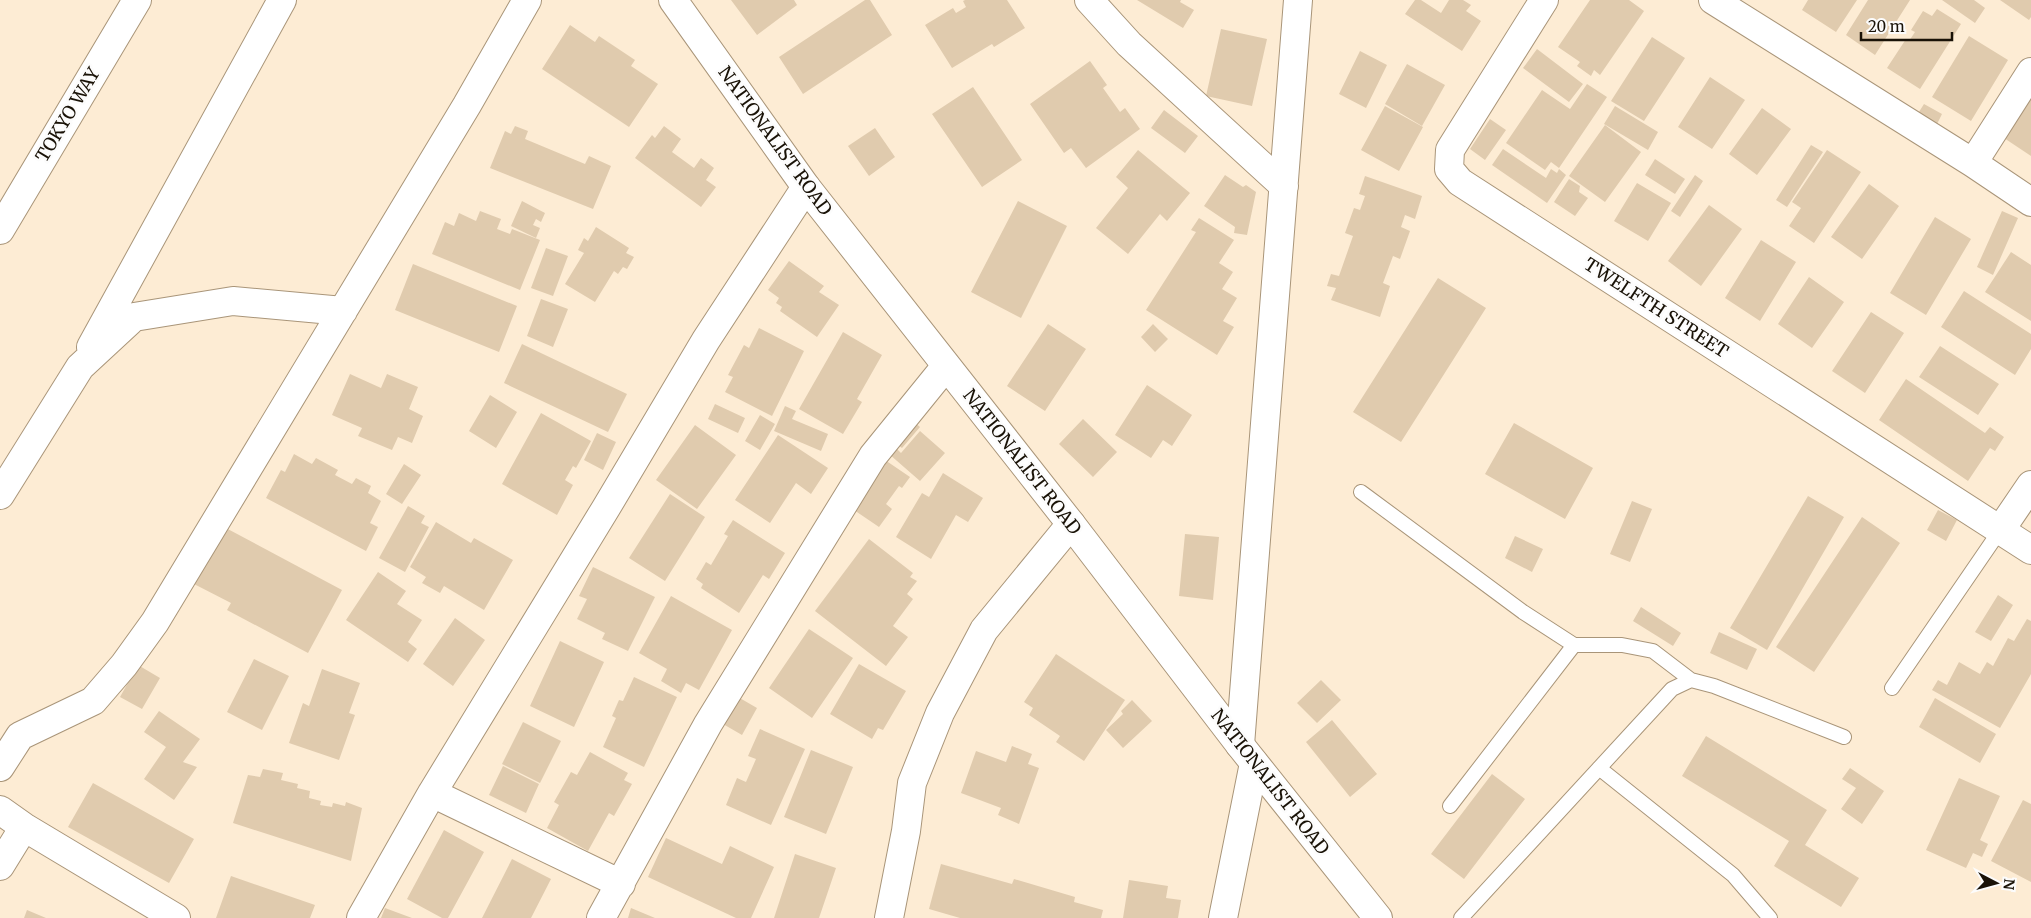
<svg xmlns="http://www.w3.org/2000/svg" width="2031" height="918" viewBox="0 0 2031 918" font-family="Merriweather,serif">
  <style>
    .building { fill: #e0cbae }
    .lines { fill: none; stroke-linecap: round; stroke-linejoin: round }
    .lane-casing { stroke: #a99579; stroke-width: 16 }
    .street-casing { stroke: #a99579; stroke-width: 30 }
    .secondary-casing { stroke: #a99579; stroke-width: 30 }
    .lane { stroke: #fff; stroke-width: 14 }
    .street { stroke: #fff; stroke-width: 28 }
    .secondary { stroke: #fff; stroke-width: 28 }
    .labels { text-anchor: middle; stroke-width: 5; stroke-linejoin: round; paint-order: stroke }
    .street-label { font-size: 18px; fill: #191207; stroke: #fcfcfc }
  </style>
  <rect width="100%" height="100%" fill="#fdecd4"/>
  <path class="building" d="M731,0H794L797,5L757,35Z
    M865,0H870L892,35L803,94L779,57Z
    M965,0H1007L1025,28L994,47L992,44L952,68L925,25L953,8L956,13L966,7L963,1Z
    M1137,0H1181L1180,2L1194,10L1183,28Z
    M1415,0H1421L1441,13L1449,0H1463L1471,5L1466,11L1481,21L1462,51L1405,14Z
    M1590,0H1629L1644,11L1600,75L1594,70L1591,76L1577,66L1580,62L1558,47Z
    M1808,0H1857L1836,32L1802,10Z
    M1868,0H1910L1875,55L1846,35Z
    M1942,0H1974L1985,8L1975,23Z
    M2000,0H2031V17L2029,20Z
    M1937,9L1961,24L1920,89L1887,68L1906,39L1909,41L1915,32L1911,30L1923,11L1932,16Z
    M570,25L595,42L599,36L635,60L631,66L658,84L629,127L542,69Z
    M1221,29L1267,39L1252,106L1206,96Z
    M1969,36L2008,60L1971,121L1932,97Z
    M1652,37L1685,58L1644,121L1611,101Z
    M1537,49L1583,84L1569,102L1523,68Z
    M1360,51L1387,65L1366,108L1339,94Z
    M1090,61L1107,85L1103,88L1120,112L1125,108L1140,129L1086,168L1071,148L1064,153L1030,104Z
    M1407,64L1445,85L1422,126L1385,104Z
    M1710,77L1745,100L1712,149L1678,127Z
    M1587,84L1607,97L1559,168L1551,162L1545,170L1506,143L1542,90L1570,109Z
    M973,87L1022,160L982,187L932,114Z
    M2031,97V156L2004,138Z
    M1924,104L1942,114L1936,126L1917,115Z
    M1385,106L1423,127L1399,171L1361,150Z
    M1615,106L1658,132L1648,150L1604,124Z
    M1762,108L1791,129L1757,175L1729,154Z
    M1164,110L1198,136L1185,153L1151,128Z
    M1490,119L1506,130L1485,160L1470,149Z
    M1605,125L1641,152L1605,202L1569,176Z
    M515,126L528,131L525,139L585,164L589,156L611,166L593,209L490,168L505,131L511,134Z
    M664,126L681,139L672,152L694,168L701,158L714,168L706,180L716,187L701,207L635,158L652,135L655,138Z
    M875,128L895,157L869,176L848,146Z
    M1811,145L1823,152L1787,207L1776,200Z
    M1503,149L1546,178L1551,169L1557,173L1559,169L1566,175L1547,203L1492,165Z
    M1138,150L1190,193L1167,221L1160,214L1128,254L1096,228L1128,188L1116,177Z
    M1827,150L1861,172L1814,243L1789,226L1801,208L1792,202Z
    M1655,159L1685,179L1675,194L1645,175Z
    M1225,175L1243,187L1246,185L1256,192L1247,235L1234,233L1235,227L1204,206Z
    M1695,175L1703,181L1680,217L1671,211Z
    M1365,176L1422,196L1415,219L1405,215L1401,227L1410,231L1400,259L1393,256L1383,283L1390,286L1380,317L1331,300L1336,288L1327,286L1331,274L1339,276L1353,236L1345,233L1354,208L1360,210L1365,196L1359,194Z
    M1569,179L1580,186L1579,192L1588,198L1575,216L1554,202Z
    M1637,183L1671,203L1648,241L1614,221Z
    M1869,184L1899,206L1862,259L1831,237Z
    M522,201L545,213L541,222L536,219L533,225L540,228L536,238L511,226Z
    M1018,201L1067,226L1021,318L971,292Z
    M1709,205L1742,229L1701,286L1668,261Z
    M480,211L501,219L497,229L510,234L512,229L540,240L520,290L432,254L445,222L454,226L459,213L476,221Z
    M2002,211L2018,218L1993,275L1977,267Z
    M1935,217L1971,239L1926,315L1890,293Z
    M1199,218L1234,240L1219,263L1233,272L1222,289L1237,298L1223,321L1234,327L1217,355L1146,310L1196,232L1191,230Z
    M596,227L629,248L626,253L634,257L627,269L623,267L618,274L614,271L595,302L565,284L584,253L578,250L584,238L588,241Z
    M1761,240L1796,262L1760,321L1725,298Z
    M546,248L568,256L553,296L531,288Z
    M2011,252L2031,265V321L1985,292Z
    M789,261L824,286L819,292L839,305L817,337L780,311L782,307L776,303L779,298L768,290Z
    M413,264L517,306L499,352L395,310Z
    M1809,277L1844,302L1812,348L1778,324Z
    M1438,278L1486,308L1401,442L1353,412Z
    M1964,291L2031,334V349L2015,375L1941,327Z
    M541,299L568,309L553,347L527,336Z
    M1871,312L1904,333L1865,393L1832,371Z
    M1048,324L1086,349L1045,411L1007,386Z
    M1153,324L1168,339L1155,352L1141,337Z
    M759,328L804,351L772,416L725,392L733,377L728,375L744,345L749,348Z
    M843,332L882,355L857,399L862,402L843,434L799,409Z
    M522,344L627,394L608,432L504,383Z
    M1940,346L1999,384L1978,415L1919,377Z
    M350,374L381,388L387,374L418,387L409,409L423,416L412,443L398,437L392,450L358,436L362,428L332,415Z
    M1906,379L1985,433L1990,427L2004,437L1995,451L1990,448L1968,481L1879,420Z
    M1147,385L1192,415L1172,446L1163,440L1151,458L1115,435Z
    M490,395L517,412L496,448L469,431Z
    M715,404L745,418L738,433L708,419Z
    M785,406L796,411L792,419L828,434L821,451L774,431Z
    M541,413L591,441L576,468L573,466L565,480L573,485L557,515L502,484Z
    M760,415L775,424L760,450L745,441Z
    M1083,419L1117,452L1093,477L1059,444Z
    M912,420L920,427L902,448L894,442Z
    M1514,423L1593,468L1565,519L1485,474Z
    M695,425L736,455L697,509L656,480Z
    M920,431L945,453L920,481L889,454L895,447L901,453Z
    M597,433L616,442L603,470L584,460Z
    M778,435L828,468L811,494L796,483L770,523L735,500Z
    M294,454L312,464L316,458L338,470L335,475L352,484L356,478L371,486L368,493L381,501L370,523L378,527L366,551L266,498L281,470L285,472Z
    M885,460L910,477L902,488L899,486L886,504L892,509L879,527L851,508Z
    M404,464L421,475L402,504L386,494Z
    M943,473L983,498L968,522L956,515L931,559L896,537L922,493L929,497Z
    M670,494L705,517L665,581L629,558Z
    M1808,496L1844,517L1767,650L1730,628Z
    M1632,501L1652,509L1630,562L1610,554Z
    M408,506L425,516L421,523L429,527L405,572L379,558Z
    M1938,510L1957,520L1946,541L1927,530Z
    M1862,517L1900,543L1814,672L1776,647Z
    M733,520L785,553L769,579L763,575L739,613L701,588L703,584L696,579L706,562L711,565L728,536L724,534Z
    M436,522L471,543L474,538L513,560L484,610L444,586L440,593L422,583L426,577L410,567Z
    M224,527L342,590L308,653L227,610L231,603L194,584Z
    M1185,534L1219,537L1213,600L1179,596Z
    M1515,536L1543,549L1532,572L1505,558Z
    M869,539L913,573L910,577L917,581L907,594L913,599L893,626L908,637L886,666L815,611Z
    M593,567L655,597L628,651L602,639L605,633L577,619L587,599L579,596Z
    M378,572L406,591L397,604L422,620L408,642L417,649L408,662L346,620Z
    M1998,595L2013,605L1991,641L1975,632Z
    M671,596L732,630L699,690L686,683L681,693L661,681L667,669L639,653Z
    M1641,607L1681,633L1673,646L1633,621Z
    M455,618L485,640L453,686L423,664Z
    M2027,619L2031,621V674L2000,728L1932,690L1938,680L1947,685L1959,662L1980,674L1987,662L1993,666L2008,638L2014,641Z
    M809,629L853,658L812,718L769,688Z
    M1719,632L1757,649L1747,670L1710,653Z
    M560,641L604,662L574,727L530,706Z
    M1056,654L1125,700L1084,761L1056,742L1060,736L1029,715L1033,708L1024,702Z
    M254,659L289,676L262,730L227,712Z
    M859,664L906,691L883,730L878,728L872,739L830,714Z
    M138,665L160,678L142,709L120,697Z
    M322,669L360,683L349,713L355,715L339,760L289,743L303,703L309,706Z
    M634,677L677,697L644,767L603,747L616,718L612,716L619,700L623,701Z
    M1321,680L1341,700L1317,723L1297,703Z
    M738,697L757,708L742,735L723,724Z
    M1935,698L1996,734L1980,763L1919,727Z
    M1132,700L1152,721L1123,748L1106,730L1123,714L1121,711Z
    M159,711L200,739L183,762L197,767L174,800L144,779L166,747L144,732Z
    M1332,720L1377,774L1350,797L1306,742Z
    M523,722L561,741L540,783L502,764Z
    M760,729L805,749L771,825L726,805L737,778L746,782L756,759L748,756Z
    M1706,736L1827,810L1805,845L1859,878L1841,907L1774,866L1789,841L1682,776Z
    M1012,746L1032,754L1028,764L1039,768L1019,824L998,815L1001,808L961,793L976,751L1006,762Z
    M811,750L853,767L826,834L784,817Z
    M590,752L628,773L624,780L632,784L614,816L609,813L588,851L547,828L559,805L554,802L571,772L577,775Z
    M503,766L539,784L526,813L489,795Z
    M1850,768L1884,791L1862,824L1841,809L1856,788L1842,779Z
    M263,769L283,773L281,780L298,784L297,788L310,791L309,798L321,801L320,805L332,807L333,803L345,806L346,802L362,808L351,861L233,823L248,775L260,777Z
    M1492,774L1525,799L1464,879L1431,854Z
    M1959,778L2000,796L1980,840L1988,844L1982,857L1973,853L1966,868L1926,850Z
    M93,783L194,839L169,883L68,827Z
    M2023,800L2031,804V882L1991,861Z
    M444,830L484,852L448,918H442L407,899Z
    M666,838L722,864L730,846L774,867L751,918H736L648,877Z
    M795,854L836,868L819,918H774Z
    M512,859L551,879L531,918H482Z
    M941,864L1012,884L1014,879L1075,897L1074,902L1103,910L1101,918H960L929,909Z
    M231,876L315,905L310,918H216Z
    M1129,880L1168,886L1166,898L1181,900L1178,918H1123Z
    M385,908L412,918H381Z
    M631,908L655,918H628Z
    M27,910L46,918H24Z"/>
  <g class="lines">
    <g class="lane-casing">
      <path id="lane" d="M1361,492L1523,612L1574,645H1622L1653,651L1691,680
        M1892,688L2001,529
        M1599,768L1733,875L1770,918
        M1450,806L1574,645
        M1461,918L1672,689L1691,680L1714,686L1844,737"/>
    </g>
    <g class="street-casing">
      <path id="street" d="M1089,0L1129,44L1284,186
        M1544,0L1450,150L1449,169L1460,182L2031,550
        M1713,0L1973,163L2031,202
        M1973,163L2031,72
        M91,347L282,0
        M0,495L80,367L134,317L233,301L343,311
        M2001,529L2031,485
        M1240,745L1298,0
        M0,767L20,736L93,701L124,665L155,622L467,105L527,0
        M432,793L621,884
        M0,810L24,827L176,918
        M0,866L24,827
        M361,918L432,793L606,508L706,340L806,187
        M601,918L708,724L873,456L946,366
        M889,918L906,831L912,783L940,713L984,630L1071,524
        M1223,918L1254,763"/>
    </g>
    <g class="secondary-casing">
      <path id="secondary" d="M673,0L806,187L1071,524L1240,745L1378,918
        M0,230L137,0"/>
    </g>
    <use href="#lane" class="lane"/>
    <use href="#street" class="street"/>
    <use href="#secondary" class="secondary"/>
  </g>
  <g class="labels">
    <g class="street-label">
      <text transform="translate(68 115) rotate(-59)" y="6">TOKYO WAY</text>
      <text transform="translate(775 141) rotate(54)" y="6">NATIONALIST ROAD</text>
      <text transform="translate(1656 308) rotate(33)" y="6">TWELFTH STREET</text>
      <text transform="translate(1022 462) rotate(52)" y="6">NATIONALIST ROAD</text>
      <text transform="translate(1270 782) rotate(52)" y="6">NATIONALIST ROAD</text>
    </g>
  </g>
  <g transform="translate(1996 883) rotate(96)" stroke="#fcfcfc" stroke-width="4" paint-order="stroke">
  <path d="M0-4L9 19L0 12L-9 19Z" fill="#191207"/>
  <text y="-8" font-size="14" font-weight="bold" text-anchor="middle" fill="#191207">N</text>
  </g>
  <path d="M1861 32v8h91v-8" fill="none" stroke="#191207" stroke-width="2.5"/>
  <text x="1868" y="32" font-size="15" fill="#191207" stroke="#fcfcfc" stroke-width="4" paint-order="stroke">20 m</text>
</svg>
